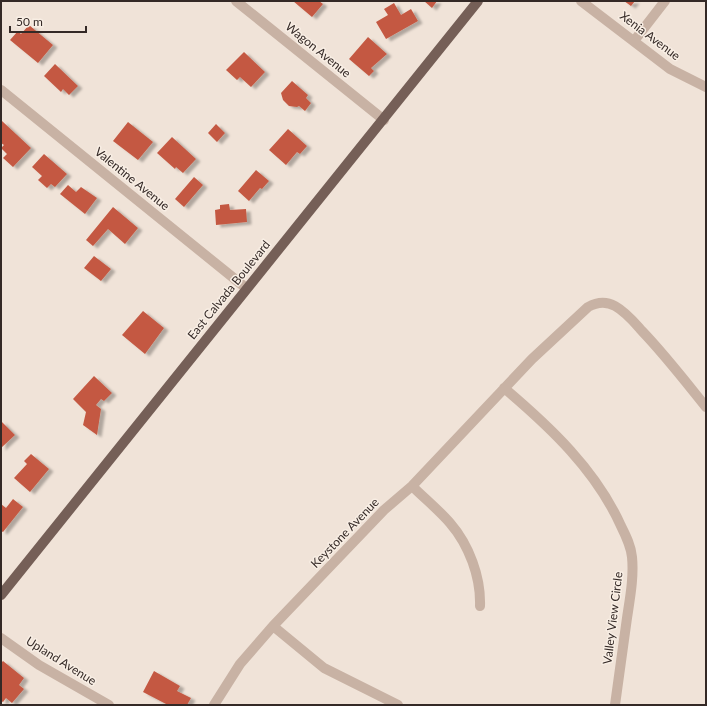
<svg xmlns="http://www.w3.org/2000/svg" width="707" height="706" viewBox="0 0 707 706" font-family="Lato,sans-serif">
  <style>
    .building { fill: #c45942; filter: url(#shadow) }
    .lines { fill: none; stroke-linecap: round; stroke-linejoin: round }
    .minor { stroke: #c8b2a4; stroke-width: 10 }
    .major { stroke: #755f57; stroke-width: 10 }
    .labels { text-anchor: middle; stroke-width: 3; stroke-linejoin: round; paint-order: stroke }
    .street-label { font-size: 12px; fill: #342926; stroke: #f8eee4 }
  </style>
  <defs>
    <filter id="shadow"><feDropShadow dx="4.5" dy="2.5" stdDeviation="1" flood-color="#0004"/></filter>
  </defs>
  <rect width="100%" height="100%" fill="#f0e3d8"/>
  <path class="building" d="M293,1H319L323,4L312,17Z
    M424,1H437L432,8Z
    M624,1H635L631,6Z
    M394,3L401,15L411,9L418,21L386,39L376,22L388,15L384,9Z
    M29,25L53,45L38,63L10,40L18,31L21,34Z
    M368,37L387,54L371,68L374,71L369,76L349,59Z
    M244,52L265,72L251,87L240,77L237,80L226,70Z
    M55,64L78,86L69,95L63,89L61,92L44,76Z
    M292,81L308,95L306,98L311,103L305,111L299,106L297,107L289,106L283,100L281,93Z
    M2,121L31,148L13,167L3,158L7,154L1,148L4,145L1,143Z
    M128,122L153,142L138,160L113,141Z
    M216,124L225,133L217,142L208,133Z
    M288,129L307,146L300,154L297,152L286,165L269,150Z
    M172,137L196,159L183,173L176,167L175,169L157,153Z
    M44,154L67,174L55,187L51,184L47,188L38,180L42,176L32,167Z
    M256,170L269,181L262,189L260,188L249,201L238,191Z
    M194,177L203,185L184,207L175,199Z
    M68,185L76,192L81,187L97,198L85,214L60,194Z
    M229,204L230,210L246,209L247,222L216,225L215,210L220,209V205Z
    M113,207L138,228L125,244L108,229L93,246L86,240Z
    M94,256L111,269L101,281L84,268Z
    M143,311L164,328L145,354L122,335Z
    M94,376L112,393L104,401L101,399L96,405L101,409L97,435L83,425L86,412L73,399Z
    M1,421L15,435L1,448Z
    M31,454L49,469L30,492L14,478L27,464L24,461Z
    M13,499L23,507L3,532L1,531V504L6,508Z
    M3,661L24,678L19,685L24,689L12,703L6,698L3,702L1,701V663Z
    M154,671L180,686L177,691L191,698L187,705H168L143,692Z"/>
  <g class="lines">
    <path class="minor" d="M236,1L384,120
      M581,1L670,69L706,87
      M634,41L665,1
      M1,90L246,288
      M504,388C550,427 596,470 621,526C626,536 631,546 632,557C634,577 630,598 627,618C623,647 619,676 615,705
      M412,486C424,498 439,510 450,523C469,545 481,577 480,606
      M273,626L324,668L398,705
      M1,638L39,665L109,705
      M214,705L240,664L273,626L384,510L412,486L532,359L588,307C597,302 606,301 615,306C626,312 634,322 642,331C665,355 685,381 706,407"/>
    <path class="major" d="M1,595L478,1"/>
  </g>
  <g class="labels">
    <g class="street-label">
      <text transform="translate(650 36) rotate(37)" y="4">Xenia Avenue</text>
      <text transform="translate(318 50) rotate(39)" y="4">Wagon Avenue</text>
      <text transform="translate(132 179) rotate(39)" y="4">Valentine Avenue</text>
      <text transform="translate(229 290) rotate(-51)" y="4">East Calvada Boulevard</text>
      <text transform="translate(345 533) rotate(-46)" y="4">Keystone Avenue</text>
      <text transform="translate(613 618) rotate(-83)" y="4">Valley View Circle</text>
      <text transform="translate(61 661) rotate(32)" y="4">Upland Avenue</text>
    </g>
  </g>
  <rect width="707" height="706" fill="none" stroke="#342926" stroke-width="4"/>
  <path d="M10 26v6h76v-6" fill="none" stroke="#342926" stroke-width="2"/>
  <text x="16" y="26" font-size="12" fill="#342926" stroke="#f8eee4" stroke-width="3" paint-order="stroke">50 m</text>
</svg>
